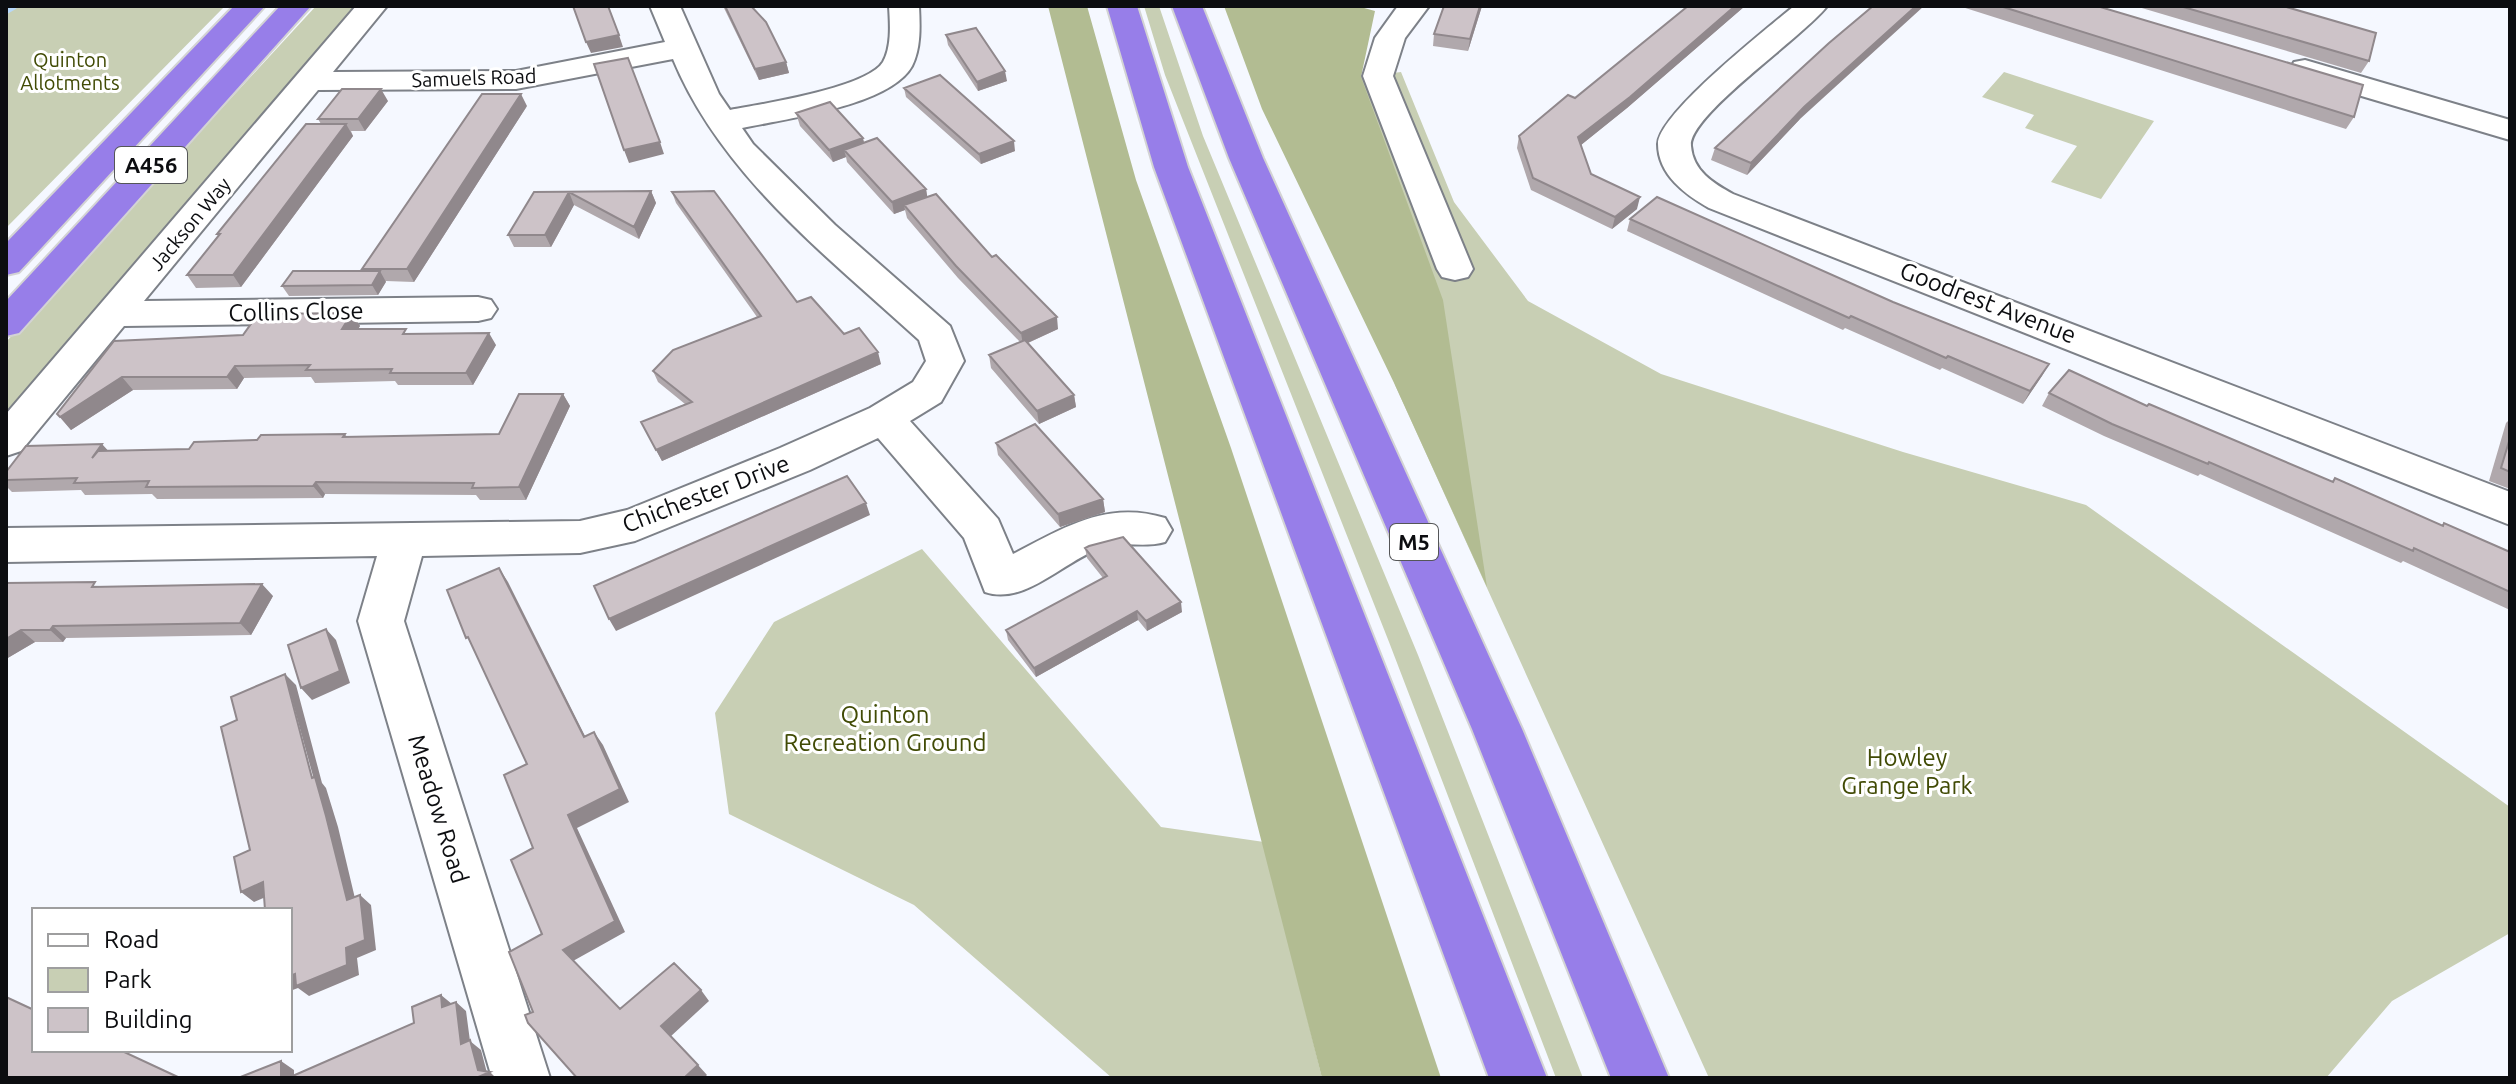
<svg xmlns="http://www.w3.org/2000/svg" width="2516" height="1084" viewBox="0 0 2516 1084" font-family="Ubuntu,sans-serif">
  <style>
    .green { fill: #c8cfb4 }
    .forest { fill: #b2bc92 }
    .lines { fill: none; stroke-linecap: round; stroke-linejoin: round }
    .stream { stroke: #b7d8f9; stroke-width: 8 }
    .minor-casing { stroke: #7d8188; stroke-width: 4 }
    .highway-casing { stroke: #d3d3d4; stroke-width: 4 }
    .minor { fill: #fff; fill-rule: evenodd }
    .highway { fill: #977ee9; fill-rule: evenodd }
    .wall { fill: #b0a8ac }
    .shaded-wall { fill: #90888c }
    .building { fill: #cdc3c8; stroke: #90888c; stroke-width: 2 }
    .labels { text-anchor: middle; stroke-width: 6; stroke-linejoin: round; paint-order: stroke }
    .far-park-label { font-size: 20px; fill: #414b05; stroke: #fff }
    .far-street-label { font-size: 20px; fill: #0c0d10; stroke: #fff }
    .shield { fill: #fff; stroke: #555658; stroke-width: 2 }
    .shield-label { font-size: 22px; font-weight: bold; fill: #0c0d10 }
    .street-label { font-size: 24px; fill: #0c0d10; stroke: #fff }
    .park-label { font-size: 24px; fill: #414b05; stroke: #fff }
  </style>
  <rect width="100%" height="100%" fill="#f5f8ff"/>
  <path class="green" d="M6,6H225L6,228Z
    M316,6H358L6,415V342Z
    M1144,6H1159L1203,136L1418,655L1583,1078H1556L1389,642L1165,75Z
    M1401,72L1454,202L1528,301L1661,374L1903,452L2086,505L2510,807V933L2392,1001L2326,1078H1709L1395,385L1329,81Z
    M2004,72L2154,121L2101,199L2051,182L2077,146L2025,128L2034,115L1982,97Z
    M922,549L1161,827L1264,842L1322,1078H1112L914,905L729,814L715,713L774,622Z"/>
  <path class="forest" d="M1048,6H1087L1136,180L1231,448L1441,1078H1322Z
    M1224,6H1357L1375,11L1361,77L1443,300L1487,587L1395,385L1262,109Z"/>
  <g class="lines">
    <path class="stream" d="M6,10L13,6"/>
    <g class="minor-casing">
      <path id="minor" d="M356,6H387L333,72L516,71L665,42L650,6H680L719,94L730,110C762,104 867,88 883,62C892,46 890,23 889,6H919C920,26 921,48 912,66C890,106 784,119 742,128L753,144L835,225L950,326L964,361L941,402L910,421L998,519L1013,554C1064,528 1106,500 1165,518L1172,530L1165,542C1145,548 1123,541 1104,547C1065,559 1026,606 985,592L964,538L878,438L810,470L635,541L580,553L422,556L404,621L550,1078H492L358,621L377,556L6,562V528L580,521L627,510L780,448L870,408L913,382L926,361L919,340C827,256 721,175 673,59L516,89L318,90L144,301L478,297L491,300L497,309L491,318L478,321L124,326L21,451L6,456V414Z
        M1398,6H1429L1405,38L1393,76L1473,269L1468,277L1455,280L1442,277L1437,269L1363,76L1375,38Z
        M1794,6H1827C1806,35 1688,115 1691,146C1693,171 1713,183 1733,194L2510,492V525L1709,208C1686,195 1658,175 1658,144C1658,114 1768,28 1794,6Z
        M2305,60L2510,120V140L2294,76L2290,69L2294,62Z"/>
    </g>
    <g class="highway-casing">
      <path id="highway" d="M234,6H265L19,272L6,275V243Z
        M280,6H311L19,333L6,336V301Z
        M1107,6H1137L1188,167L1547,1078H1489L1154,167Z
        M1172,6H1202L1263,158L1522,729L1669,1078H1611L1472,729L1229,158Z"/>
    </g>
    <use href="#minor" class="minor"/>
    <use href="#highway" class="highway"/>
  </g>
  <path class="wall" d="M723,6H751L786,62L789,73L759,80Z
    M1482,6L1468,51L1433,46L1434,34Z
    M1688,6H1745L1627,108L1581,145L1591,174L1637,209L1612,229L1531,190L1517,148L1519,136L1575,98Z
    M1959,6H2097L2354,117L2346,129Z
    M2135,6H2283L2369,61L2361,73Z
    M946,35L1007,81L978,91L948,45Z
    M904,88L1015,151L981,164L906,97Z
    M388,101L365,131H351L353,136L241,287L196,288L187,275L218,236L217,234L321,124L318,119Z
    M527,106L414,282L386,281L378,295L289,296L282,286L364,271L362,269Z
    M796,113L864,143L926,189L927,197L992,257L1058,329L1028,343L1074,395L1076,407L1039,424L991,368L989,355L1020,342L958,278L907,218L905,210L894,214L847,162L846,157L833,162L800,126Z
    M1800,119L1747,175L1711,160L1715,148Z
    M651,191L656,203L639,239L574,205L551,247H514L508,235L534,192Z
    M672,192L797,302L844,334L881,364L662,461L641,422L685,404L658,382L653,371L757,317L676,203Z
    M1630,219L1893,302L2049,364L2023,404L1942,368L1940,370L1845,328L1843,330L1627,231Z
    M352,313L360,326L358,329L409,334L496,345L473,385H398L395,381L315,383L311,377L244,378L237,389L133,390L71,430L57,414L114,341L243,335Z
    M2049,393L2147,406L2332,482L2335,478L2442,526L2444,523L2510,552V610L2403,561L2401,563L2200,474L2198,476L2104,436L2042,406Z
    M563,394L570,406L526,500H480L476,495L325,494L323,498L157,499L152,494L85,495L81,490L12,492L6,486V472L108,451L189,449L257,440L345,434L347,437L499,434Z
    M2510,419V489L2489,481L2506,423Z
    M996,443L1103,499L1105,512L1060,527L998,455Z
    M1085,548L1182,612L1147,631L1138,620L1036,677L1008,640L1006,630L1103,578L1087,558Z
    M6,583L100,586L273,596L251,635L66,638L63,642H35L6,659Z"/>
  <path class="shaded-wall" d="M1480,6H1482L1468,51L1470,39Z
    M1735,6H1745L1627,108L1576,149L1578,137Z
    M1916,6H1924L1800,119L1747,175L1751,163L1804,107Z
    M619,35L623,47L591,53L586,42Z
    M786,62L789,73L759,80L755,69Z
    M1005,71L1007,81L978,91L977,82Z
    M381,89L388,101L365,131L358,119Z
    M521,94L527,106L414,282L407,269Z
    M346,124L353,136L241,287L233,275Z
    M863,138L866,150H844L846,157L833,162L829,150Z
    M1014,141L1015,151L981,164L979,154Z
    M660,142L664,154L629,163L624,150Z
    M926,189L928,201L904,205L905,210L894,214L892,202Z
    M651,191L656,203L639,239L634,227Z
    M569,192L574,205L551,247L545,235Z
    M1640,197L1637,209L1612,229L1615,217Z
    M380,271L386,282L378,295L372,285Z
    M352,313L360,326L350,342L342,329Z
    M1057,317L1058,329L1023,345L1021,333Z
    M489,333L496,345L473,385L466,373Z
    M878,352L881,364L662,461L656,450Z
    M2049,364L2042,376L2023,404L2030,391Z
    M235,366L244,378L237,389L227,377Z
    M122,377L133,390L71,430L60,417Z
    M563,394L570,406L526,500L519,487Z
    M1074,395L1076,407L1039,424L1037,411Z
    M102,444L113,456L92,458Z
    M316,482L325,494L323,498L313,486Z
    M1103,499L1105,512L1060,527L1058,514Z
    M866,503L870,515L616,631L609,619Z
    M499,568L508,582L592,750L584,737Z
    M262,584L273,596L251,635L240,623Z
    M1181,602L1182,612L1147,631L1146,621Z
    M1137,611L1138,620L1036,677L1034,668Z
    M53,626L66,638L63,642L50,630Z
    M326,629L336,640L350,683L312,700L301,688Z
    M21,630L35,642L6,659V639Z
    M285,674L296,685L322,783L326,788L338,827L358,911L347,900Z
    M594,732L603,745L629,802L577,828L625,932L573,961L563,950L568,815Z
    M263,882L275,893L254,902L241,892Z
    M360,895L371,905L376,950L357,958L359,975L309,996L298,988L290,991V976L346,948Z
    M701,990L709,1001L670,1037L661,1026Z
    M441,995L452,1004L442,1007Z
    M456,1002L466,1011L470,1041L481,1050L487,1073L490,1072L496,1078H476L478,1070L461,1044Z
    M281,1061L294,1070V1078H281Z
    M698,1065L707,1075L704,1078H684Z"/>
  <path class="building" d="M573,6H608L619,35L586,42Z
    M725,6H751L766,22L786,62L755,69Z
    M1444,6H1480L1470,39L1434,34Z
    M1688,6H1735L1630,97L1578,137L1591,174L1640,197L1615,217L1533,178L1519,136L1568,95L1575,98Z
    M1873,6H1916L1804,107L1751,163L1715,148L1829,43Z
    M2000,6H2097L2363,85L2354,117Z
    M2180,6H2283L2376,33L2369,61Z
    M976,28L1005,71L977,82L946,35Z
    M628,58L660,142L624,150L594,64Z
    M940,75L1014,141L979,154L904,88Z
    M342,89H381L358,119H318Z
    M482,94H521L407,269H362Z
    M830,102L863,138L829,150L796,113Z
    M306,124H346L233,275H187L220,234H217Z
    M877,138L926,189L892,202L844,150Z
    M651,191L634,227L569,192L545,235H508L534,192Z
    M714,191L797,302L811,297L844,334L859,328L878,352L656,450L641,422L692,402L653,371L673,350L761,316L672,192Z
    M936,194L992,257L996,255L1057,317L1021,333L956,266L904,205Z
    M1657,197L1893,302L2049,364L2030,391L1948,356L1946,358L1851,316L1849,318L1630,219Z
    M293,271H380L372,285L282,286Z
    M352,313L342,329H406L403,334L489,333L466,373H390L392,369L306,370L310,365L235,366L227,377H122L60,417L57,414L114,341L243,335L258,314Z
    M1025,340L1074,395L1037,411L989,355Z
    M2069,370L2147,406L2149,404L2333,482L2335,478L2443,526L2444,523L2510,552V592L2414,548L2413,551L2209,462L2208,464L2112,424L2049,393Z
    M519,394H563L519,487L472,488L474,483L316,482L313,486L146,487L149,481L74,483L77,478L6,480V472L26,446L102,444L92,458L98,451L189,449L194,442L257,440L261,435L345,434L343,437L499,434Z
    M1035,424L1103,499L1058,514L996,443Z
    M2510,438V472L2501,468Z
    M847,476L866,503L609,619L594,586Z
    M1123,537L1181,602L1146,621L1137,611L1034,668L1006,630L1107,576L1085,548L1089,546Z
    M499,568L584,737L594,732L620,789L568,815L615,921L563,950L620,1009L674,963L701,990L661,1026L698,1065L684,1078H577L528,1023L525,1015L533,1012L509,952L542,934L511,860L533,848L504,775L527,764L468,637L466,638L447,590Z
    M95,582L92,587L262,584L240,623L53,626L50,630H21L6,639V583Z
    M326,629L340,671L301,688L288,645Z
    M285,674L312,778L315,777L326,816L347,900L360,895L365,940L346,948L347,965L296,986L295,974L290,976V910H265L263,882L241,892L234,857L250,850L221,727L237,720L231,697Z
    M441,995L442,1007L456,1002L461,1044L470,1040L478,1070L490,1072L476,1078H288L414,1023L412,1007Z
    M6,997L34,1010V1050H120L180,1078H6Z
    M281,1061V1078H238Z"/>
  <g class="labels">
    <g class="far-park-label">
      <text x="70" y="67">Quinton<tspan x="70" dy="23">Allotments</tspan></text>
    </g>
    <g class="far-street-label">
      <text transform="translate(474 78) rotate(-2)" y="7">Samuels Road</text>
      <text transform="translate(190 224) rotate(-50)" y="7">Jackson Way</text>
    </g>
    <g class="shield">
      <rect x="115" y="147" width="72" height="36" rx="6"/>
      <rect x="1390" y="524" width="48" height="36" rx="6"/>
    </g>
    <g class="shield-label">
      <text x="151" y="173">A456</text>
      <text x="1414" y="550">M5</text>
    </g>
    <g class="street-label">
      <text transform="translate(1988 303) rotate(21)" y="8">Goodrest Avenue</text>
      <text transform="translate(296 312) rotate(-1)" y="8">Collins Close</text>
      <text transform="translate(706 494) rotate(-21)" y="8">Chichester Drive</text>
      <text transform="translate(438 809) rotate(73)" y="8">Meadow Road</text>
    </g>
    <g class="park-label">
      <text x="885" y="723">Quinton<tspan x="885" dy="28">Recreation Ground</tspan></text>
      <text x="1907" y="766">Howley<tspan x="1907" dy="28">Grange Park</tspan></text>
    </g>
  </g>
  <rect width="2516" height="1084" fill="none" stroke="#0c0d10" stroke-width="16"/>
  <rect x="32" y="908" width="260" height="144" fill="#ffffff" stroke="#9e9e9f" stroke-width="2"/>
  <rect x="48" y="934" width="40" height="12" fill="#ffffff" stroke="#9e9e9f" stroke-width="2"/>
  <text x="104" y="948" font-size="24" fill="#0c0d10">Road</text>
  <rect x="48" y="968" width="40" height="24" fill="#c8cfb4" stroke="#9e9e9f" stroke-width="2"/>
  <text x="104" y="988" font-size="24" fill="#0c0d10">Park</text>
  <rect x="48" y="1008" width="40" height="24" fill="#cdc3c8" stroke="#9e9e9f" stroke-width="2"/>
  <text x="104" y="1028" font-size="24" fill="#0c0d10">Building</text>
</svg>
